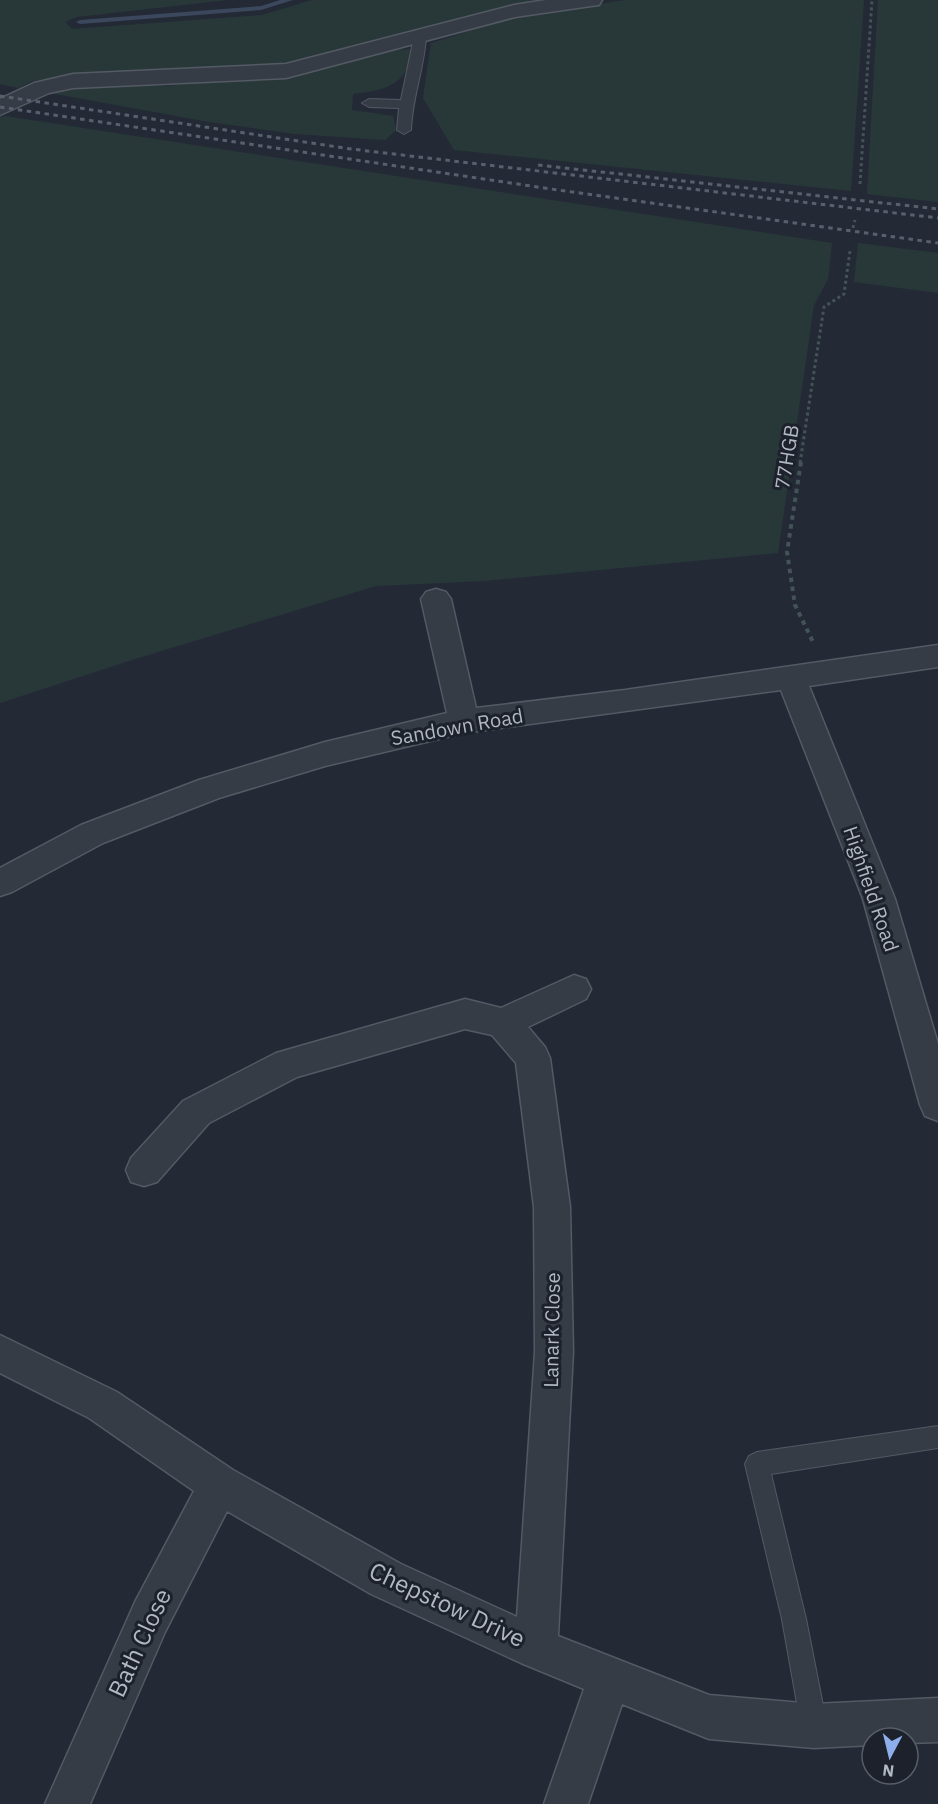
<svg xmlns="http://www.w3.org/2000/svg" width="938" height="1804" viewBox="0 0 938 1804" font-family="'IBM Plex Sans',sans-serif">
  <style>
    .green { fill: #283839 }
    .lines { fill: none; stroke-linecap: round; stroke-linejoin: round }
    .stream { fill: #3a475d; fill-rule: evenodd }
    .service-casing { stroke: #545a64; stroke-width: 2 }
    .minor-casing { stroke: #545a64; stroke-width: 3 }
    .path-far1 { stroke: #445356; stroke-width: 3; stroke-dasharray: 3 3; stroke-linecap: butt }
    .path { stroke: #445356; stroke-width: 4; stroke-dasharray: 4.5 4.5; stroke-linecap: butt }
    .service { fill: #363c46; fill-rule: evenodd }
    .minor { fill: #363c46; fill-rule: evenodd }
    .rail { stroke: #59606d; stroke-width: 3; stroke-dasharray: 4.5 4.5; stroke-linecap: butt }
    .labels { text-anchor: middle; stroke-width: 6; stroke-linejoin: round; paint-order: stroke }
    .street-label { font-size: 20px; fill: #b1b7c3; stroke: #1c212b }
    .near-street-label { font-size: 24px; fill: #b1b7c3; stroke: #1c212b }
  </style>
  <rect width="100%" height="100%" fill="#232a36"/>
  <path class="green" d="M0,0H227L77,17L65,22L72,29L262,15L312,0H538L507,6L275,67L74,75L32,81L18,88L0,84Z
    M625,0H864L851,191L454,150L423,98L431,43L516,17Z
    M878,0H938V202L867,194Z
    M410,49C411,85 383,91 353,94L352,110L393,116L396,130L385,140L295,134L209,122L50,93L70,84L166,86L300,73L393,50Z
    M5,116L832,243L828,279L814,305L778,553L483,581L376,586L135,659L0,703V117Z
    M858,243L938,253V293L854,282Z"/>
  <g class="lines">
    <path class="stream" d="M280,0H293L261,10L80,24L76,22L80,20L261,6Z"/>
    <g class="service-casing">
      <path id="service" d="M420,33L426,37C424,69 412,98 411,130L404,134L397,130L399,108L369,107L362,103L369,99L401,100L414,37Z
        M938,1426V1448L771,1474L806,1619L827,1726L823,1735L814,1739L805,1735L801,1726L782,1619L745,1464L749,1456L757,1452Z"/>
    </g>
    <g class="minor-casing">
      <path id="minor" d="M546,0H602L599,5L591,6L515,17L286,78L73,88L49,93L0,115V99L34,83L73,74L286,64L514,5Z
        M436,589L446,592L451,599L476,708L625,690L938,645V667L809,686L895,899L938,1044V1121L925,1116L920,1105L863,899L781,690L464,733L325,766L219,798L103,843L12,892L0,896V868L81,825L199,780L325,742L447,713L421,599L426,592Z
        M574,975L586,979L591,989L586,999L528,1027L545,1047L550,1058L570,1207L573,1352L558,1636L709,1695L814,1704L938,1698V1742L908,1743V1738H872V1745L814,1748L709,1739L622,1704L588,1804H544L584,1689L521,1663L371,1594L227,1511L165,1632L90,1804H45L135,1602L194,1491L89,1418L0,1373V1335L117,1392L233,1470L401,1564L517,1617L535,1352L534,1207L516,1063L492,1035L465,1029L297,1077L209,1123L157,1182L144,1186L131,1182L126,1170L131,1158L183,1101L276,1053L465,999L501,1008Z"/>
    </g>
    <path class="path-far1" d="M860,184L872,0
      M853,228L855,220
      M800,463L824,307L844,294L850,251"/>
    <path class="path" d="M801,462L787,552L795,605L814,644"/>
    <use href="#service" class="service"/>
    <use href="#minor" class="minor"/>
    <path class="rail" d="M0,96L351,149L938,218
      M0,107L551,189L938,243
      M538,165L938,209"/>
  </g>
  <g class="labels">
    <g class="street-label">
      <text transform="translate(787 457) rotate(-81)" y="7">77HGB</text>
      <text transform="translate(457 727) rotate(-10)" y="7">Sandown Road</text>
      <text transform="translate(871 889) rotate(71)" y="7">Highfield Road</text>
      <text transform="translate(552 1330) rotate(-89)" y="7">Lanark Close</text>
    </g>
    <g class="near-street-label">
      <text transform="translate(447 1605) rotate(25)" y="8">Chepstow Drive</text>
      <text transform="translate(140 1643) rotate(-65)" y="8">Bath Close</text>
    </g>
  </g>
  <g transform="translate(890 1756) rotate(187)"><circle r="28" fill="#1c212b" stroke="#585d68" stroke-width="1.5"/>
  <path d="M0-4.5L10 22L0 15L-10 22Z" fill="#8eaeeb"/>
  <text y="-9" font-size="16" font-weight="bold" text-anchor="middle" fill="#b1b7c3">N</text>
  </g>
</svg>
